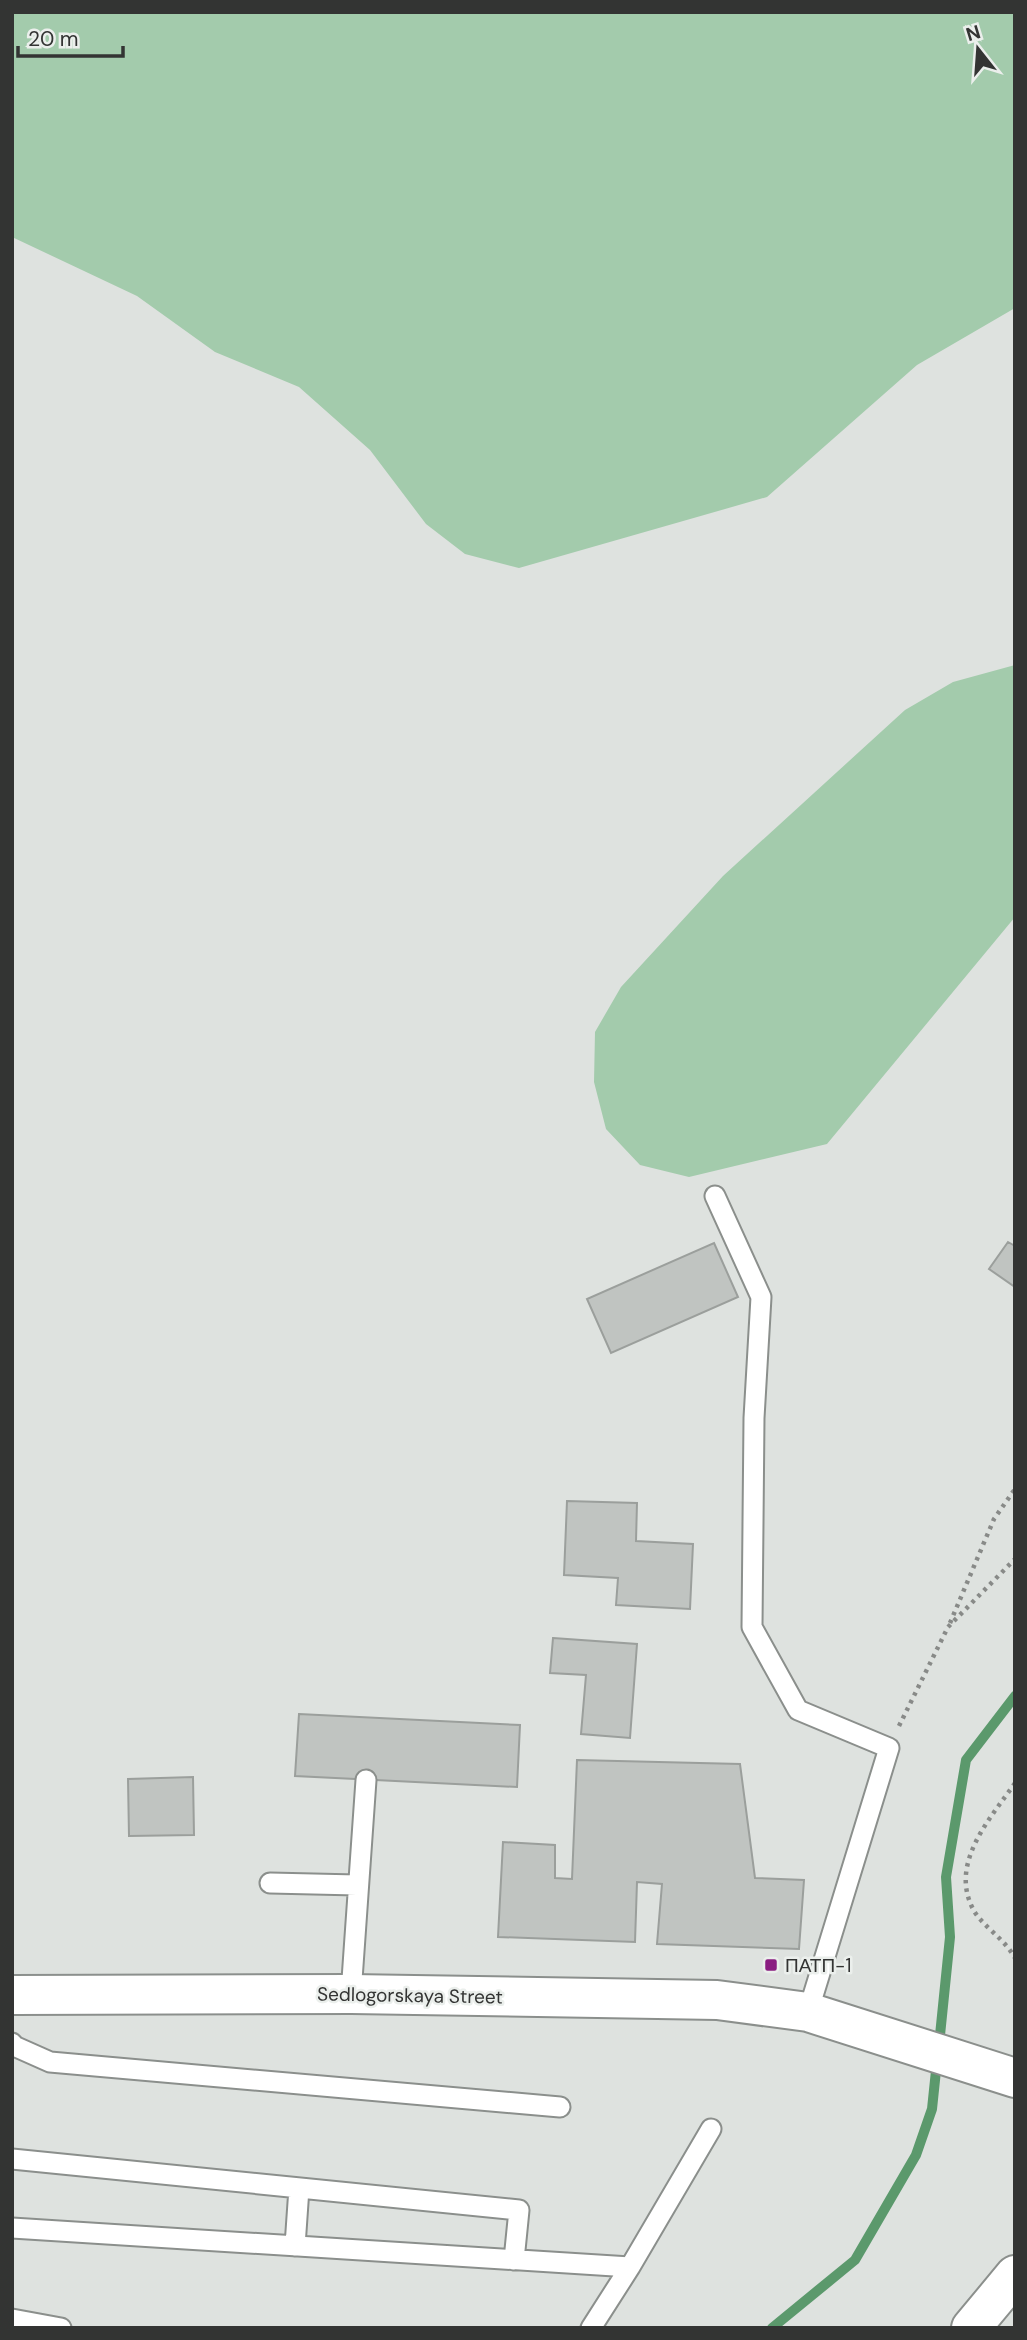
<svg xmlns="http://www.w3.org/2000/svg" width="1027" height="2340" viewBox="0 0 1027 2340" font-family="'DM Sans',sans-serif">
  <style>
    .green { fill: #a3cbac }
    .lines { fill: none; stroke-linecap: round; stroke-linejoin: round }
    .stream { stroke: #5b996c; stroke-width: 10 }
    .building { fill: #c0c4c1; stroke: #9b9f9c; stroke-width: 2 }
    .service-casing { stroke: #8b8f8c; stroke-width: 23 }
    .minor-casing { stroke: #8b8f8c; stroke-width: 42 }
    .tertiary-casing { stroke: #8b8f8c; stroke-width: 42 }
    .path { stroke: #888a88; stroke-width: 4.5; stroke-dasharray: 3.5 5; stroke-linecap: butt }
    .service { stroke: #fff; stroke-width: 19 }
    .minor { stroke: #fff; stroke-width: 38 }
    .tertiary { stroke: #fff; stroke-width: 38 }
    .poi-dot { fill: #8a1d81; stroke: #ebefec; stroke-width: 2.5 }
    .labels { text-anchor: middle; stroke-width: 5; stroke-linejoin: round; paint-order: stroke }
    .poi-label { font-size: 19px; fill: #333433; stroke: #ebefec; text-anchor: start }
    .street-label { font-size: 19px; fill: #333433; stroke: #ebefec }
  </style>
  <rect width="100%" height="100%" fill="#dee2df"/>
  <path class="green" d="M12,12H1015V308L917,365L767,497L519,568L465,554L426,524L370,450L299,387L215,352L137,296L12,237Z
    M1015,665V917L827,1144L689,1177L640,1165L606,1129L594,1082L595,1032L621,987L723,876L905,710L953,682Z"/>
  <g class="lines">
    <path class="stream" d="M939,2045L950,1937L946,1877L966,1760L1015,1696
      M772,2328L855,2260L916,2155L932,2109L937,2061"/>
  </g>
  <path class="building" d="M1008,1242L1015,1246V1287L989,1269Z
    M714,1243L738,1297L611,1353L587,1299Z
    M567,1501L637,1503L636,1541L693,1544L690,1609L616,1605L618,1578L564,1575Z
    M553,1638L637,1644L630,1738L581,1734L586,1675L550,1673Z
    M299,1714L520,1725L517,1787L295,1776Z
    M577,1760L740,1764L755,1878L804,1880L799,1949L657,1944L662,1884L637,1882L635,1942L498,1937L503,1842L555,1845V1878L572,1879Z
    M193,1777L194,1835L129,1836L128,1779Z"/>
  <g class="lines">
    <g class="service-casing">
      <path id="service" d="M715,1196L761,1297L754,1418L752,1627L798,1710L889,1748L808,2012
        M270,1883L357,1885
        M351,1994L366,1780
        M12,2043L14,2046L50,2062L560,2107
        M12,2159L519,2210L514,2260
        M12,2228L630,2267
        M295,2246L299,2188
        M12,2319L61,2328
        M591,2328L630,2267L711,2129"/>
    </g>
    <g class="minor-casing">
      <path id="minor" d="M971,2328L1015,2275"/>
    </g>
    <g class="tertiary-casing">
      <path id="tertiary" d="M12,1995L351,1994L717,2000L808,2012L1015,2078"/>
    </g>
    <path class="path" d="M950,1623L994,1519L1015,1489
      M899,1726L948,1627L1015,1559
      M1015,1783C990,1819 949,1863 973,1909C981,1925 1004,1938 1015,1958"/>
    <use href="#service" class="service"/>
    <use href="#minor" class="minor"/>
    <use href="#tertiary" class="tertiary"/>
  </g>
  <rect class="poi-dot" x="764" y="1958" width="14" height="14" rx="3.5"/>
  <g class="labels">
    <g class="poi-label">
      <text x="785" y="1972">ПАТП-1</text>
    </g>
    <g class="street-label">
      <text transform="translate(410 1995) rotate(1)" y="7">Sedlogorskaya Street</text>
    </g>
  </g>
  <rect width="1027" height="2340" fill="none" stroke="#333433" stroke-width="28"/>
  <g transform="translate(978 49) rotate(343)" stroke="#ebefec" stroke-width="5" paint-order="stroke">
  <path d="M0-5L12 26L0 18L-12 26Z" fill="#333433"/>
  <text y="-10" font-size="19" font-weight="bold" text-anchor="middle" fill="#333433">N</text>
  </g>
  <path d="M18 46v10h105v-10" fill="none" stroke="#333433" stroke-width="3.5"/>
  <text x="28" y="46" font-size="21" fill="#333433" stroke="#ebefec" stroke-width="5" paint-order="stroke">20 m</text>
</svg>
